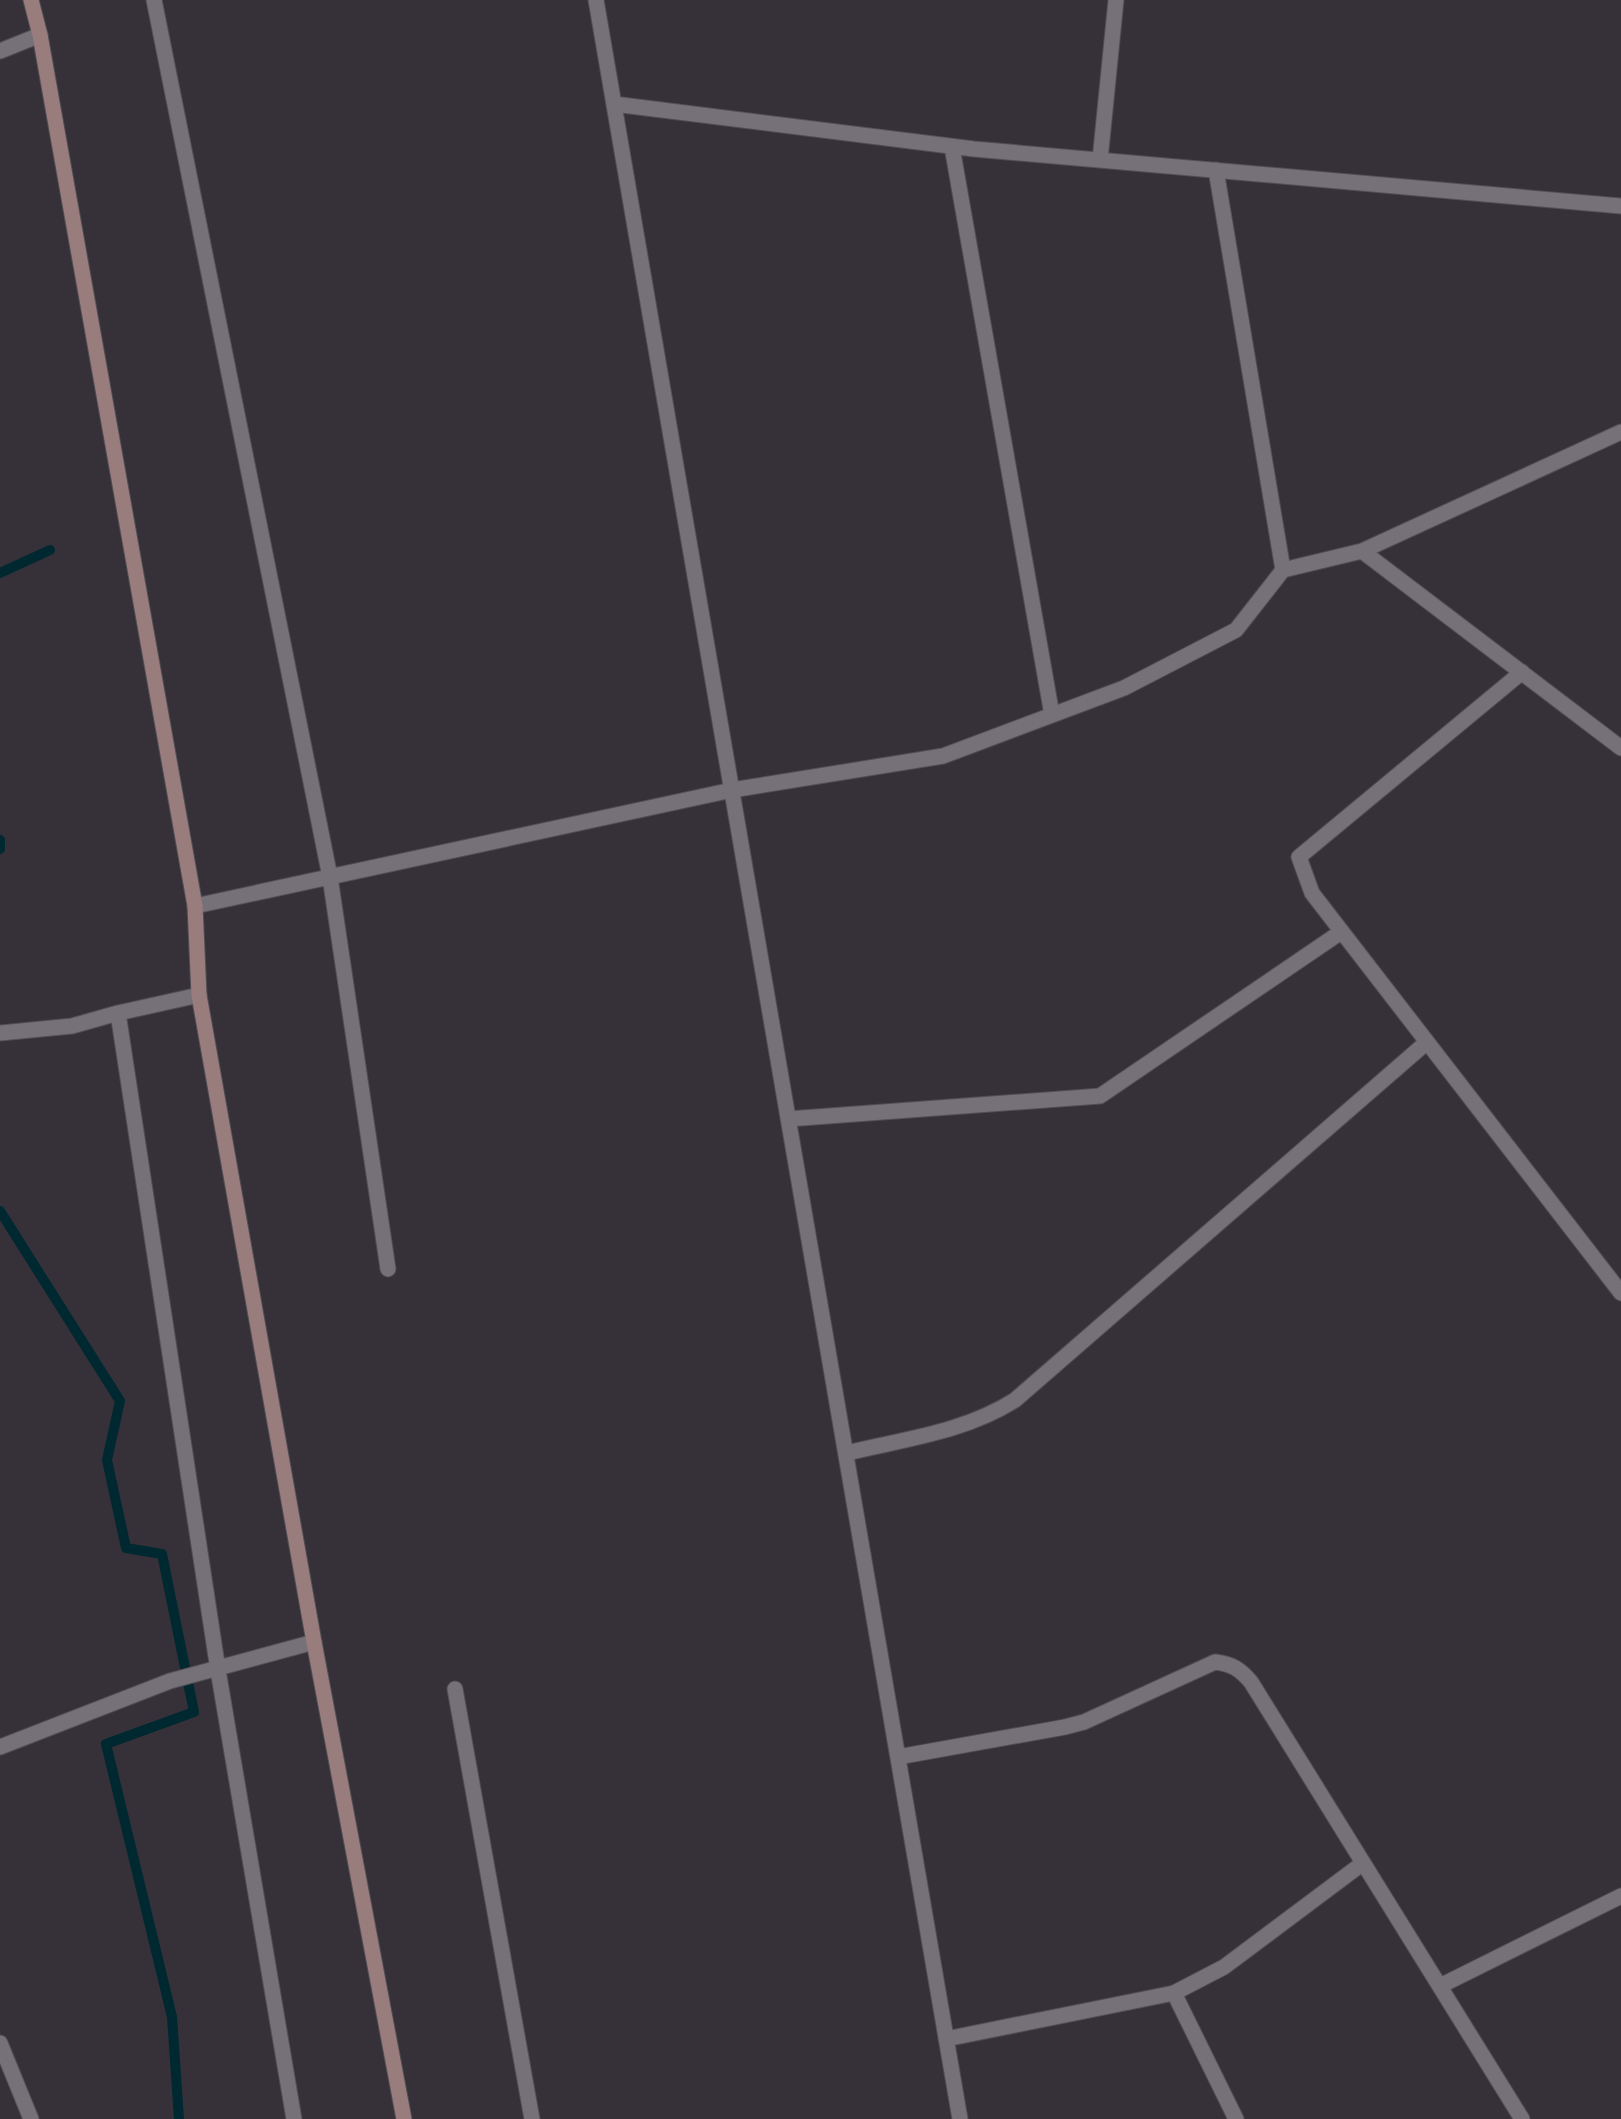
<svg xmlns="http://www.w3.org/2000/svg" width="1621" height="2119" viewBox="0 0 1621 2119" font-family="Figtree,sans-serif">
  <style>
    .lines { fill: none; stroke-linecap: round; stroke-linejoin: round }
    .stream { stroke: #002831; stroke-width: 10 }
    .lane-casing { stroke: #524e54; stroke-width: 17 }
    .street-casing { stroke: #524e54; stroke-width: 17 }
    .secondary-casing { stroke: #524e54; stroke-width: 17 }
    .lane { stroke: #767079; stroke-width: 15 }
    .street { stroke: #767079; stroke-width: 15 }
    .secondary { stroke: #997d7d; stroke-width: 15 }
  </style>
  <rect width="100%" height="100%" fill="#363139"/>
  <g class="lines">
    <path class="stream" d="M0,573L50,550
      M0,840V849
      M0,1211L120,1401L107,1460L126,1548L162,1554L194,1712L106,1744L172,2017L179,2119"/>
    <g class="lane-casing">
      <path id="lane" d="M330,877L388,1269
        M455,1689L532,2119"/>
    </g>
    <g class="street-casing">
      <path id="street" d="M154,0L330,877
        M596,0L960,2119
        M0,51L40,35
        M614,104L974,149L1621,206
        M952,147L1052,715
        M1100,160L1116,0
        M1362,551L1621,748
        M1283,570L1362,551L1621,432
        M1522,672L1299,857L1312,893L1621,1293
        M195,906L732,790L943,756L1124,688L1236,630L1283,570L1216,170
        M118,1013L218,1670L294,2119
        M0,1033L72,1026L118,1013L199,995
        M788,1119L1100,1096L1341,932
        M847,1453C904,1439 965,1432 1015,1400L1427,1042
        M0,1747L170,1681L314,1642
        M898,1757L1065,1727L1084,1722L1215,1662C1232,1664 1240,1669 1251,1682L1522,2119
        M1440,1986L1621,1896
        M1174,1993L1236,2119
        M946,2039L1174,1993L1224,1967L1363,1863
        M0,2043L31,2119"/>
    </g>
    <g class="secondary-casing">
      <path id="secondary" d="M31,0L40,35L195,906L199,995L314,1642L404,2119"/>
    </g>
    <use href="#lane" class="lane"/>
    <use href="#street" class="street"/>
    <use href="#secondary" class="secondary"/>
  </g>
</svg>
